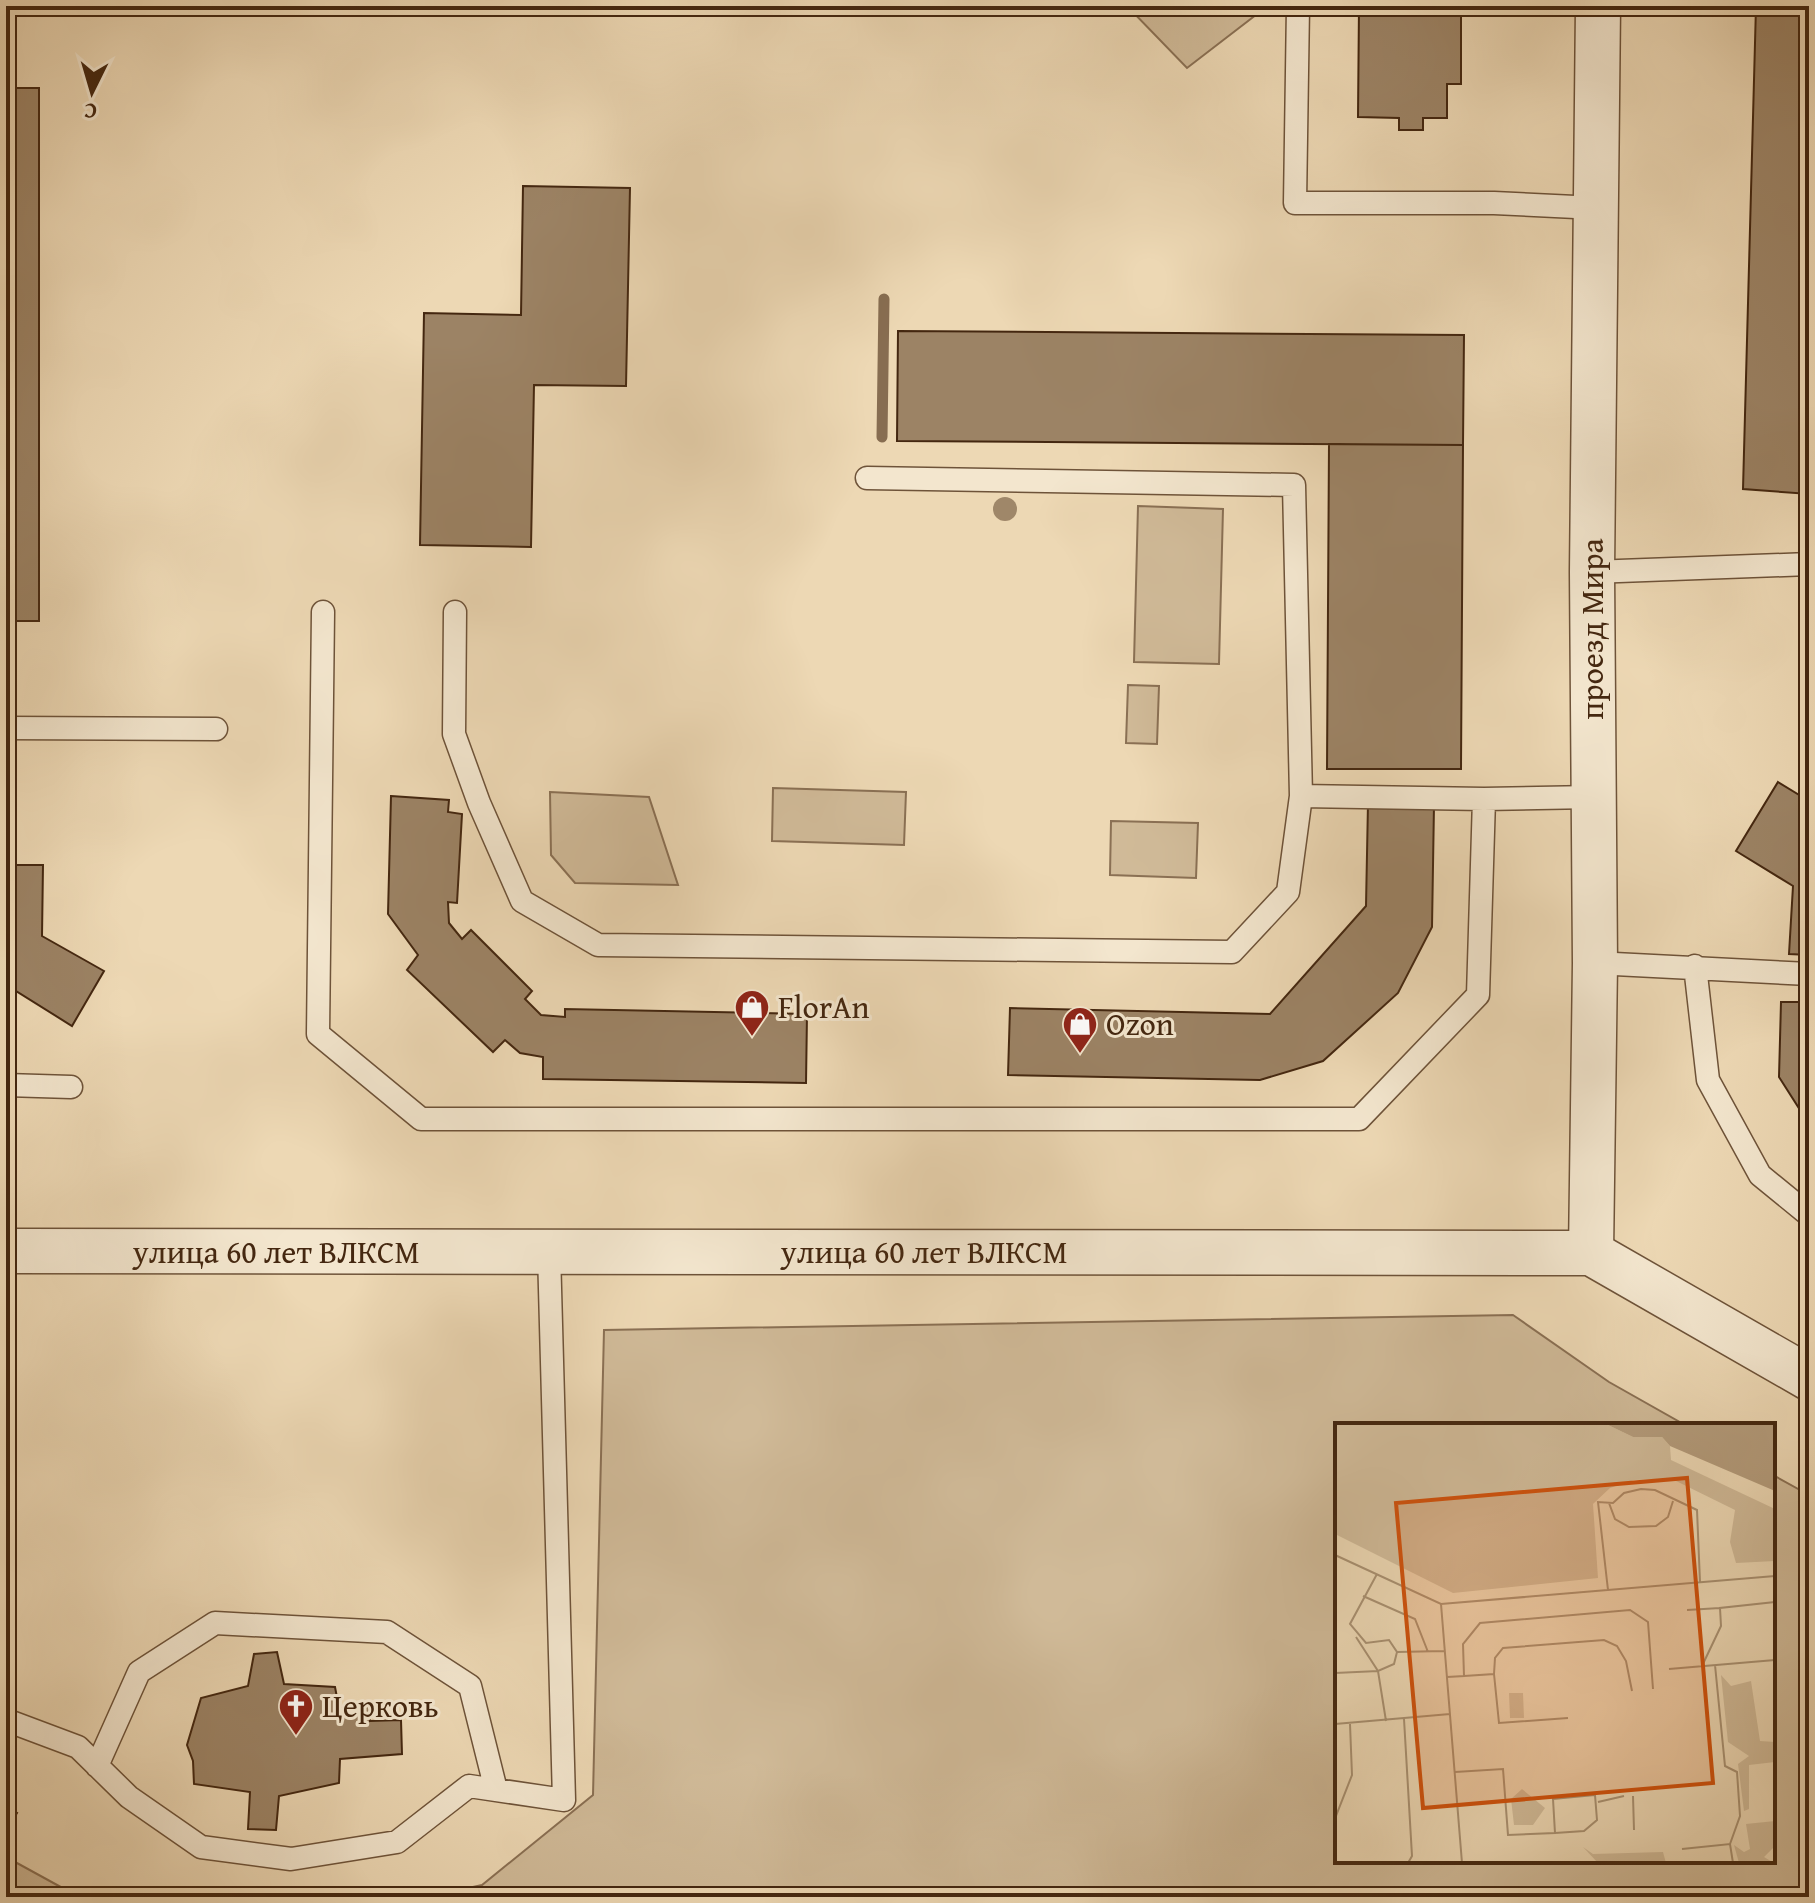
<svg xmlns="http://www.w3.org/2000/svg" width="1815" height="1903" viewBox="0 0 1815 1903" font-family="'Gentium Book Plus',serif">
  <style>
    .green { fill: #d0ba98; stroke: #8a7054; stroke-width: 2 }
    .lines { fill: none; stroke-linecap: round; stroke-linejoin: round }
    .stream { stroke: #876d51; stroke-width: 11 }
    .building { fill: #9c8365; stroke: #442710; stroke-width: 2 }
    .service-casing { stroke: #6e5339; stroke-width: 25 }
    .minor-casing { stroke: #6e5339; stroke-width: 47 }
    .tertiary-casing { stroke: #6e5339; stroke-width: 47 }
    .service { stroke: #f3e6ce; stroke-width: 22 }
    .minor { stroke: #f3e6ce; stroke-width: 44 }
    .tertiary { stroke: #f3e6ce; stroke-width: 44 }
    .tree { fill: #9f8769 }
    .labels { text-anchor: middle; stroke-width: 6; stroke-linejoin: round; paint-order: stroke }
    .street-label { font-size: 32px; fill: #442710; stroke: #f3e6ce }
    .poi-label { font-size: 32px; fill: #442710; stroke: #f3e6ce; text-anchor: start }
    .inset-road { fill: none; stroke: #a99172; stroke-width: 2 }
    .view { fill: #cf520d; fill-opacity: 0.15; stroke: #cf520d; stroke-width: 4 }
    .inset-edge { fill: none; stroke: #442710; stroke-width: 4 }
  </style>
  <rect width="100%" height="100%" fill="#edd8b4"/>
  <filter id="stains"><feTurbulence type="fractalNoise" baseFrequency=".0025" numOctaves="4"/><feColorMatrix values="0 0 0 0 .2 0 0 0 0 .09 0 0 0 0 .02 0 0 0 .5 -.17"/></filter>
  <radialGradient id="worn" r=".72"><stop offset=".6" stop-color="#630" stop-opacity="0"/><stop offset="1" stop-color="#630" stop-opacity=".3"/></radialGradient>
  <path class="green" d="M1127,6H1261V11L1187,68Z
    M1138,506L1223,509L1219,664L1134,662Z
    M1128,685L1159,686L1157,744L1126,743Z
    M773,788L906,792L904,845L772,841Z
    M550,792L649,797L678,885L575,883L551,855Z
    M1111,821L1198,823L1196,878L1110,875Z
    M1513,1315L1609,1382L1685,1425H1337V1861H1773V1475L1809,1495V1897H427L482,1885L593,1795L604,1330Z
    M6,1857L79,1897H6Z"/>
  <g class="lines">
    <path class="stream" d="M882,437L884,299"/>
  </g>
  <path class="building" d="M1359,6H1461V84H1447V118H1423V130H1399V118L1358,117Z
    M1756,6H1809V494L1743,489Z
    M6,88H39V621H6Z
    M523,186L630,188L626,386L534,385L531,547L420,545L424,313L521,315Z
    M898,331L1464,335L1463,445L897,441Z
    M1329,444L1463,445L1461,769H1327Z
    M1778,782L1809,801V955L1789,954L1793,886L1736,851Z
    M391,796L449,800L448,812L462,814L457,903L448,902L449,923L462,939L471,930L532,991L525,999L541,1015L565,1017V1009L807,1014L806,1083L543,1079V1057L520,1053L505,1040L493,1052L407,970L418,955L388,914Z
    M1368,803L1434,805L1432,927L1398,993L1323,1061L1260,1080L1008,1075L1010,1008L1270,1014L1366,906Z
    M6,865H43L42,936L104,971L72,1026L11,988L6,991Z
    M1781,1002H1809V1124L1779,1077Z
    M277,1652L284,1684L335,1687L339,1708L370,1706V1721L401,1720L402,1754L340,1759L339,1783L279,1796L276,1830L248,1829L250,1792L194,1784L193,1761L187,1745L201,1698L248,1686L254,1654Z
    M6,1807L17,1813L6,1832Z"/>
  <g class="lines">
    <g class="service-casing">
      <path id="service" d="M1298,6L1295,203H1494L1596,208
        M867,478L1294,485L1301,796
        M1592,572L1809,564
        M323,612L318,1034L421,1119H1359L1478,995L1484,799L1593,797
        M455,612L454,734L479,803L522,901L598,945L1232,952L1288,892L1301,796L1484,799
        M6,728L216,729
        M1595,963L1809,974
        M1695,966L1708,1080L1760,1175L1809,1215
        M6,1085L71,1087
        M6,1720L78,1747L129,1797L201,1847L291,1859L397,1842L469,1786L564,1800L549,1252
        M97,1766L139,1672L215,1623L387,1632L470,1686L496,1790"/>
    </g>
    <g class="minor-casing">
      <path id="minor" d="M1591,1253L1595,963L1592,572L1598,6"/>
    </g>
    <g class="tertiary-casing">
      <path id="tertiary" d="M6,1251L1591,1253L1809,1378"/>
    </g>
    <use href="#service" class="service"/>
    <use href="#minor" class="minor"/>
    <use href="#tertiary" class="tertiary"/>
  </g>
  <circle class="tree" cx="1005" cy="509" r="12"/>
  <defs>
    <g id="shop-pin" transform="scale(1.8)"><path d="M0 17L-7.5 6A9.5 9.5 0 1 1 7.5 6Z" fill="#8f2418" stroke="#f3e6ce"/><path d="M-5-2.5h2.3a2.7 3.5 0 0 1 5.4 0H5L5.5 6h-11ZM-1.5-2.5h3a1.5 2.3 0 0 0-3 0Z" fill="#fff"/></g>
    <g id="church-pin" transform="scale(1.8)"><path d="M0 17L-7.5 6A9.5 9.5 0 1 1 7.5 6Z" fill="#8f2418" stroke="#f3e6ce"/><path d="M-1.2-6h2.4v3.5h3.3v2.4h-3.3V6h-2.4V-.1h-3.3v-2.4h3.3Z" fill="#fff"/></g>
  </defs>
  <g fill-rule="evenodd">
    <use href="#shop-pin" x="752" y="1007"/>
    <use href="#shop-pin" x="1080" y="1024"/>
    <use href="#church-pin" x="296" y="1706"/>
  </g>
  <g class="labels">
    <g class="street-label">
      <text transform="translate(1592 629) rotate(-90)" y="11">проезд Мира</text>
      <text x="276" y="1263">улица 60 лет ВЛКСМ</text>
      <text x="924" y="1263">улица 60 лет ВЛКСМ</text>
    </g>
    <g class="poi-label">
      <text x="778" y="1018">FlorAn</text>
      <text x="1106" y="1035">Ozon</text>
      <text x="322" y="1717">Церковь</text>
    </g>
  </g>
  <g transform="translate(1335 1423)">
    <rect width="440" height="440" fill="#edd8b4"/>
    <path d="M0,0H269L298,14L326,13L335,23L336,37L440,86V138L401,140L395,119L400,87L337,56L299,57L275,65L258,81L263,155L118,170L0,111ZM386,252L396,263L416,258L425,318L440,319V339L414,342V386L409,388L403,341L414,333L393,319ZM174,270H188L189,295H175ZM187,366L210,385L198,402H179L176,376ZM440,398V423L429,434L439,440H404L399,422L409,429L415,426L411,401ZM248,424L258,431L328,429L331,440H263Z" fill="#d0ba98"/>
    <path d="M269,0H440V68L335,23L327,14H298Z" fill="#b49c7c"/>
    <path class="inset-road" d="M274,80L280,96L294,104L321,103L333,94L338,78M0,132L106,181L440,153M273,167L263,79L278,80L289,70L306,66L320,67L362,87L365,159M28,173L80,196L93,229M106,181L127,440M352,187L385,185M21,214L43,248L59,241L62,229L54,217L31,220L15,201L42,151M62,229L109,228M380,242L390,343L402,349L405,393L395,421M367,243L386,203L385,185L440,179M334,246L440,237M0,250L43,248L51,298M159,251L164,300L233,295M129,253L159,251L160,235L168,225L269,217L282,223L291,238L297,268M112,254L129,253L128,221L145,200L295,187L313,199L318,266M69,296L77,433L73,440M0,301L115,291M120,349L168,346L173,412L220,410L218,376L260,372L262,397L249,408L220,410M298,373L299,407M263,379L289,373M0,416L1,393L17,352L15,301M347,426L395,421L398,440"/>
    <path class="view" d="M352,55L378,360L88,385L61,80Z"/>
    <rect width="440" height="440" class="inset-edge"/>
  </g>
  <rect width="1815" height="1903" fill="none" stroke="#edd8b4" stroke-width="32"/>
  <rect x="8" y="8" width="1799" height="1887" fill="none" stroke="#442710" stroke-width="4"/>
  <rect x="16" y="16" width="1783" height="1871" fill="none" stroke="#442710" stroke-width="2"/>
  <g transform="translate(92 92) rotate(185)" stroke="#f3e6ce" stroke-width="6" paint-order="stroke">
  <path d="M0-6L14 30L0 20L-14 30Z" fill="#442710"/>
  <text y="-12" font-size="22" font-weight="bold" text-anchor="middle" fill="#442710">С</text>
  </g>
  <rect width="100%" height="100%" filter="url(#stains)"/>
  <rect width="100%" height="100%" fill="url(#worn)"/>
</svg>
